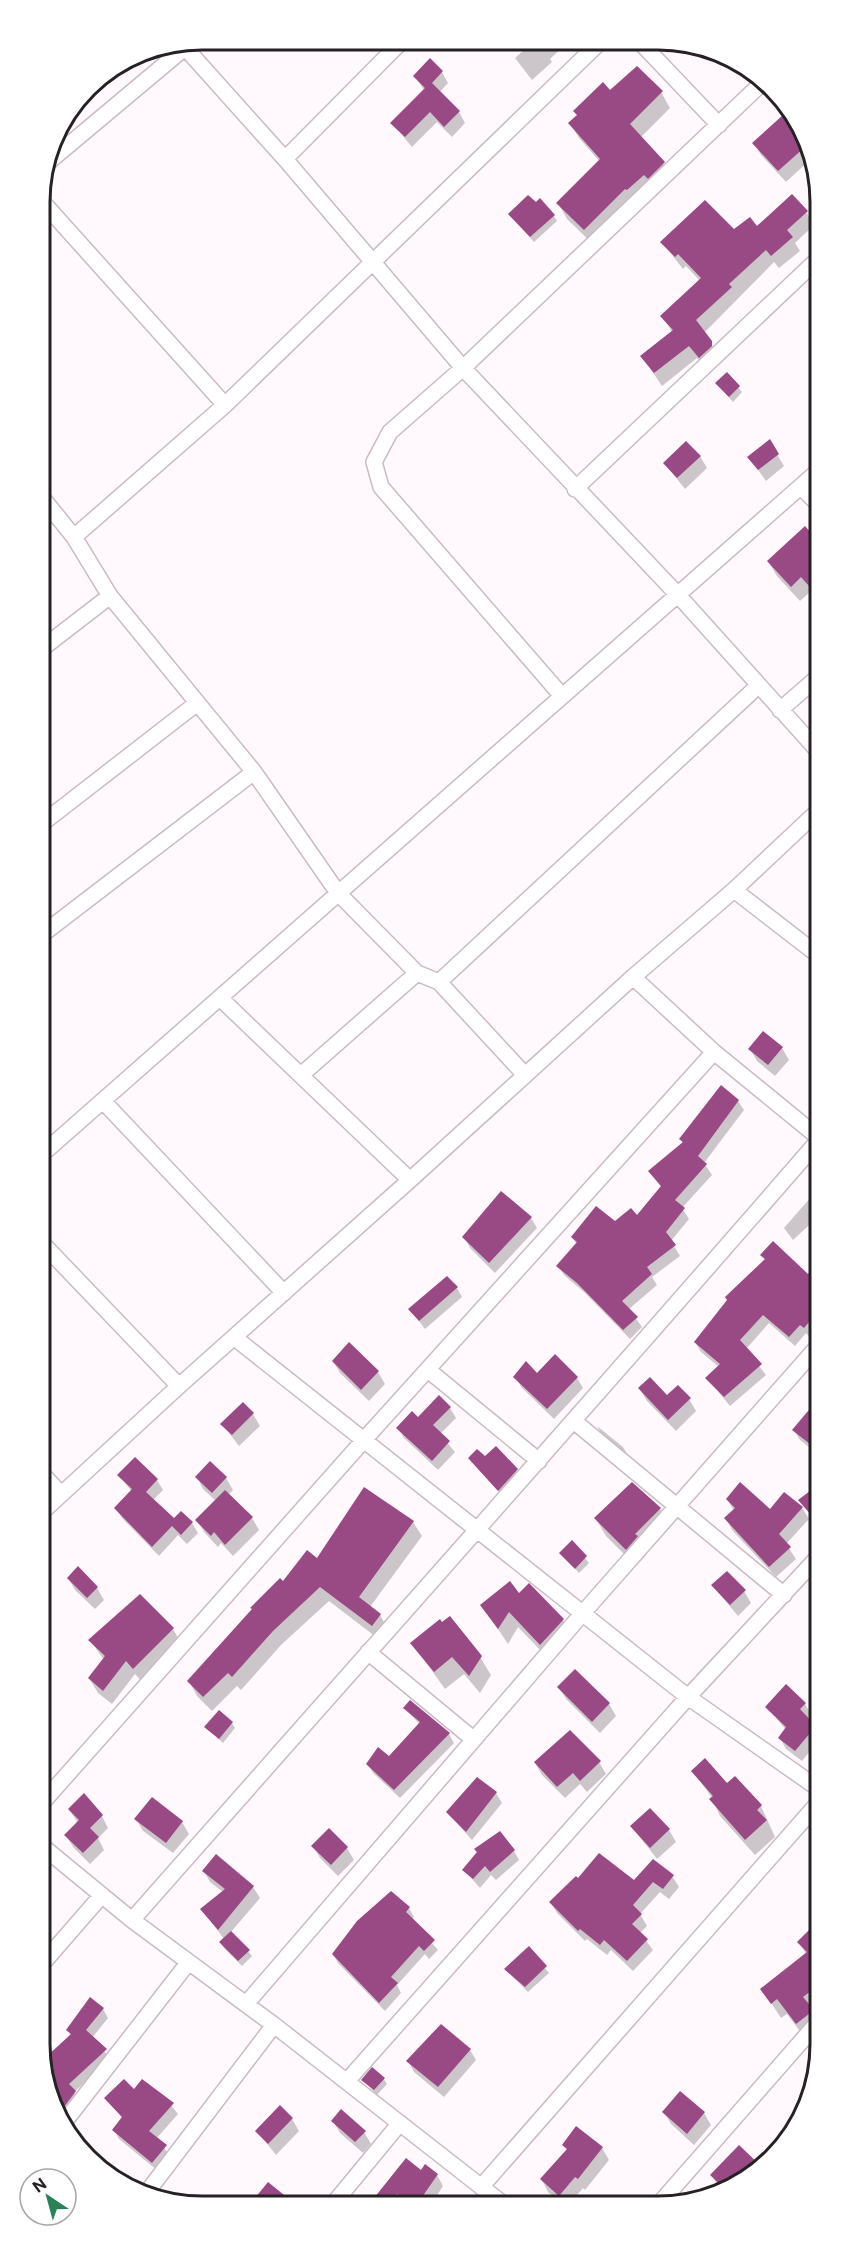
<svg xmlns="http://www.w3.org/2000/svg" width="859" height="2245" viewBox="0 0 859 2245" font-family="'Public Sans',sans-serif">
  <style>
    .shadow { fill: #0003 }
    .building { fill: #994984 }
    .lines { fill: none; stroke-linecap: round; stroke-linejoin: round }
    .minor-casing { stroke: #cabbc5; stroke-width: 18 }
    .minor { stroke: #fff; stroke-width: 15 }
    .rim { fill: none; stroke: #262124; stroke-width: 3 }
  </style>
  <rect width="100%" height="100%" fill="#fff8fd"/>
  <path class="shadow" d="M534,41H569L550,59L552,62L532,80L515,58Z
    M442,72L448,83L439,93L459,112L465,123L452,137L437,122L412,147L392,123L424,90L415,76Z
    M661,92L670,108L640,138L663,163L672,179L657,193L654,190L594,245L567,219L558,203L600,162L579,138L570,123Z
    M796,132L811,159L786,182L761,155L754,143Z
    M806,212L814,225L795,243L800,251L779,268L774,262L704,333L719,356L707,370L697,358L662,386L642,356L672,332L662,316L700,281L686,266L683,269L662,242L757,228Z
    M510,215L554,216L557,221L534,242Z
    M727,374L742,392L733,402L717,384Z
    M769,441L784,466L766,481L749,457Z
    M700,456L707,468L685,489L665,464Z
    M805,528L817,542V598L811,591L800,601L777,576L768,561Z
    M782,1048L789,1060L775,1076L757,1061L750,1049Z
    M738,1101L744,1110L704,1163L712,1175L682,1208L689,1219L671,1241L680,1256L652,1277L657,1285L629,1309L642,1327L630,1339L585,1293L564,1275L558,1266L577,1245L572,1237L637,1217L661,1187L650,1171L683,1144L681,1140Z
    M818,1189V1217L793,1240L784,1228Z
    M531,1218L537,1228L495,1273L470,1248L464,1237Z
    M762,1255L808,1277L818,1267L819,1327L810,1337L806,1333L795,1346L769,1323L746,1349L766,1375L730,1406L707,1378L719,1367L701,1352L695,1342L766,1261Z
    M457,1288L462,1297L425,1329L410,1309Z
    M349,1345L378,1372L385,1384L369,1401L340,1373L333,1361Z
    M537,1375L577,1378L583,1388L554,1419L522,1388L515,1377Z
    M640,1389L667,1397L689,1399L696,1411L676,1431L647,1401Z
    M819,1404V1455L800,1440L794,1430Z
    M450,1408L456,1418L440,1434L455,1452L438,1470L404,1438L398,1428Z
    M253,1414L260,1426L239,1446L222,1424Z
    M597,1426L623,1447L630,1459L604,1438Z
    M819,1457V1480L809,1467Z
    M485,1458L516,1470L520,1475L502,1495L473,1463Z
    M119,1475L157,1480L163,1490L153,1500L174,1520L192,1523L198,1533L187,1544L178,1535L159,1556L122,1518L116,1508L132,1492Z
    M197,1477L226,1478L233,1490L228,1495L252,1518L259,1530L233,1556L221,1543L218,1547L204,1532L197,1520L216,1501L203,1489Z
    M819,1485V1525L800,1501Z
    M365,1489L413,1522L422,1536L370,1607L380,1615L388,1629L380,1640L329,1601L281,1645L241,1690L237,1686L212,1711L197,1696L189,1681L283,1583L317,1560Z
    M784,1494L803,1509L809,1519L786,1544L796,1559L776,1577L732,1530L726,1518L734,1511L727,1499L770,1511Z
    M660,1509L670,1526L645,1551L646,1555L636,1566L606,1536L596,1519Z
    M572,1542L589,1563L579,1573L561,1553Z
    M68,1578L97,1588L104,1600L95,1609L75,1590Z
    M529,1585L563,1620L572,1636L550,1660L518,1627L508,1644L482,1605L519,1595Z
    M713,1586L744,1591L751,1603L738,1616Z
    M173,1629L181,1643L142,1682L135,1674L112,1704L98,1693L89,1678L104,1660L90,1640Z
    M412,1643L480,1657L491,1675L480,1693L464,1674L445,1689Z
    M575,1671L609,1704L616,1716L600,1733L566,1699L559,1687Z
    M805,1704L811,1714L807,1719L819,1735V1740L802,1761L786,1749L780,1738L786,1730L767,1707Z
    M405,1708L449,1734L454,1743L400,1798L373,1773L368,1764L390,1758L420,1725Z
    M232,1723L235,1728L223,1743L206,1727Z
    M599,1762L606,1774L587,1792L580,1784L565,1798L542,1775L535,1763Z
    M693,1771L727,1785L735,1778L761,1806L775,1837L755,1855L720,1816L712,1798Z
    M478,1779L496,1793L502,1803L472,1840L447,1812Z
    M69,1809L102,1816L108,1828L98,1838L104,1850L90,1864L73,1847L66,1835L78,1823Z
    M136,1819L182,1822L189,1834L173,1853L143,1831Z
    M632,1827L669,1830L676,1842L657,1859Z
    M329,1830L347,1848L354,1860L338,1876L320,1858L313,1846Z
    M514,1851L519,1860L496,1880L491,1875L480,1888L464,1870Z
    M204,1871L253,1887L260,1898L231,1932L252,1956L242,1966L224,1948L221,1942L224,1939L202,1909L223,1892L210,1882Z
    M672,1876L679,1887L669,1899L660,1892L640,1914L647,1926L640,1933L653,1950L633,1971L611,1950L607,1955L587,1939L585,1941L557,1913L551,1903L578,1880L634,1882Z
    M409,1908L414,1917L412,1920L438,1950L429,1959L425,1954L397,1985L401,1993L385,2011L338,1963L333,1954Z
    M819,1923L820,2006L813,2012L820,2023L805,2038L787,2014L781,2018L762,1989L806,1954L799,1942Z
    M529,1948L549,1973L528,1992L505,1969Z
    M103,2009L108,2018L92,2038L111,2059L74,2092L80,2101L70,2114L53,2095L54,2070L47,2059L71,2036L68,2030Z
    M470,2050L476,2060L444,2097L414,2072L408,2061Z
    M383,2078L387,2084L377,2095L363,2080Z
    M681,2093L704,2113L711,2125L694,2145L671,2124L664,2112Z
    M163,2095L178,2114L156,2139L171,2156L158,2171L119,2139L114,2130L123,2119L106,2098Z
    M292,2119L299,2131L276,2155L257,2131Z
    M333,2121L364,2132L371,2144L363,2153L340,2133Z
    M564,2145L602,2148L609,2160L585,2190L583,2188L570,2203H561L548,2192L542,2180L567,2151Z
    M760,2167L739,2184L721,2191L712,2176Z
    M421,2172L437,2175L443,2186L432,2203H372Z"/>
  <path class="building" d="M430,58L443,71L432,83L460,111L444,127L430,112L405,137L390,123L425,88L413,76Z
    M637,66L663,91L630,124L665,162L648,179L644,175L627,190L625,189L584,230L556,203L600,159L568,123L577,115L573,111L603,82L610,90Z
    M783,115L794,126L805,147L778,171L752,143Z
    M792,194L808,211L787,230L793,237L771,256L766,250L729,284L732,287L696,320L712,341V346L699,358L689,346L654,373L640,356L673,330L660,316L701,278L678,254L675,257L660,242L705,200L734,229L750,217L757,226Z
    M528,195L536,202L540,198L555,215L530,237L508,214Z
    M727,372L740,386L729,397L715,383Z
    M770,439L779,454L758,470L747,457Z
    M686,441L701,456L677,478L663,463Z
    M805,526L817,540V595L801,577L791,587L767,561Z
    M763,1031L783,1047L768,1065L748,1049Z
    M721,1085L739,1100L698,1156L707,1164L675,1200L685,1208L666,1232L676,1245L647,1267L652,1274L622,1301L638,1317L623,1330L577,1283L556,1266L577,1242L571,1237L596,1206L615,1221L631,1208L637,1215L661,1186L648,1171L683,1142L679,1139Z
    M501,1191L532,1217L489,1263L462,1237Z
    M773,1241L808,1274L818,1264L819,1310L804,1328L800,1325L789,1337L763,1315L740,1340L762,1364L724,1397L705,1378L720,1364L694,1342L727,1300L725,1297L765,1259L760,1255Z
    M447,1276L458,1287L419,1321L408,1309Z
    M349,1342L379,1371L361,1390L332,1361Z
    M555,1354L578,1377L547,1409L513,1377L526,1361L537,1373Z
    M650,1377L667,1395L678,1385L691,1398L668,1420L638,1388Z
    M439,1395L451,1407L433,1425L450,1441L432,1461L396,1428L412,1411L418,1417Z
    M819,1398V1451L792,1430Z
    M243,1402L254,1413L232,1435L220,1424Z
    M496,1446L518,1469L498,1491L468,1458L477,1449L485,1456Z
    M135,1457L158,1479L146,1492L174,1518L181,1511L193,1522L181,1535L172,1526L152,1547L114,1508L132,1489L117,1475Z
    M210,1461L227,1477L212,1493L195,1477Z
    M632,1482L661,1508L635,1534L638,1536L626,1550L594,1518Z
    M740,1482L770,1509L784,1492L803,1507L779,1534L791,1547L769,1567L724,1518L735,1508L726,1499Z
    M364,1487L414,1521L359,1597L381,1614L372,1626L320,1587L273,1631L232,1677L228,1673L203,1697L187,1681L252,1609L250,1608L280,1578L283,1581L307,1550L317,1558Z
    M225,1490L253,1517L225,1545L214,1532L211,1536L195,1520Z
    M810,1491L819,1501V1524L798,1500Z
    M572,1540L587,1556L575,1569L559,1553Z
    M78,1566L98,1587L87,1598L67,1578Z
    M727,1571L746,1590L730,1605L711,1585Z
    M510,1581L519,1593L529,1583L564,1619L540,1645L509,1612L498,1629L480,1605Z
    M140,1594L174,1628L133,1669L126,1661L103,1691L88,1678L105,1656L88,1640Z
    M450,1616L482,1656L469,1676L452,1657L434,1672L410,1643L440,1619L442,1622Z
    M575,1669L610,1703L592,1722L557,1687Z
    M786,1684L806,1703L800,1709L816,1726L795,1751L778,1738L786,1727L765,1707Z
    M410,1700L450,1733L394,1790L366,1764L378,1747L389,1756L420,1722L403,1708Z
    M219,1710L233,1722L219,1739L204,1727Z
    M570,1730L601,1761L580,1781L573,1773L557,1787L534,1762Z
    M705,1758L727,1783L735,1776L762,1805L757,1810L767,1820L745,1840L709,1799L713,1796L691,1771Z
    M477,1777L497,1792L466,1832L446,1812Z
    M84,1793L103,1815L90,1828L99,1837L83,1853L64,1835L79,1820L68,1809Z
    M152,1797L183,1821L166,1843L134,1819Z
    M650,1808L670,1829L650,1848L630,1826Z
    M329,1828L348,1847L331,1865L311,1846Z
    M500,1831L515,1850L490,1872L485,1866L473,1879L462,1870L477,1852L474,1849Z
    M599,1853L634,1880L653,1859L674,1875L663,1889L653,1882L633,1905L642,1914L632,1924L648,1939L627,1961L604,1940L600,1945L580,1929L578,1931L549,1902L576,1876L578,1878Z
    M216,1854L254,1886L218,1930L200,1909L225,1889L202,1871Z
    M391,1891L410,1907L406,1912L435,1940L424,1951L419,1946L391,1977L398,1983L379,2003L332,1954L357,1921Z
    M819,1920L820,1984L803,1997L814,2010L796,2024L777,1999L771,2004L760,1989L807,1952L797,1942Z
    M231,1931L250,1950L238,1961L219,1942Z
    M529,1946L547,1966L525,1987L504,1969Z
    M90,1997L104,2008L86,2030L107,2049L69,2084L76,2091L61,2111L43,2078L54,2068L45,2058L71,2034L66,2030Z
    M441,2024L471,2049L438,2087L406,2061Z
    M372,2067L385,2078L374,2090L361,2080Z
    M124,2079L134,2089L142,2079L174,2103L149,2131L167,2145L152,2163L112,2130L122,2117L104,2098Z
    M680,2091L705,2112L687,2134L662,2112Z
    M280,2105L293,2118L268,2144L255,2131Z
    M341,2109L366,2131L355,2142L331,2121Z
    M576,2126L603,2147L578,2179L575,2177L559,2196L540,2179L567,2149L562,2145Z
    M739,2145L761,2166L739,2184L725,2189L710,2175Z
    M406,2158L421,2170L425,2164L438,2174L418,2203H410L397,2194L390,2203H370Z
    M268,2182L294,2203H251Z"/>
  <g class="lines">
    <g class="minor-casing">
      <path id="minor" d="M640,42L719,125
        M181,43L285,159L463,368L678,595L818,751
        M285,159L403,40
        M46,164L194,40
        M39,198L225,405
        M801,487L817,503
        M575,489L817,260
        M40,495L74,537L110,596L254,772L338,893L417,973L439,982L525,1075
        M74,537L225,405L600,42
        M40,650L110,596
        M562,696L381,487L374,462L390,432L463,368L763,82
        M780,710L818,677
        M40,825L196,704
        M734,890L818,955
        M40,936L254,772
        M633,977L714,1052L818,1137
        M439,982L759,685
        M221,999L410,1180
        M301,1075L417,973
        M103,1101L284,1293
        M41,1155L817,472
        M41,1242L179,1386
        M235,1338L688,1697L819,1789
        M428,1370L539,1461
        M575,1422L784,1595
        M41,1473L61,1494
        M41,1513L179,1386L410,1180L633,977L734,890L818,811
        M368,1652L473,1739
        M42,1803L363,1441L714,1052
        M42,1846L132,1920L274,2025L502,2203
        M132,1920C361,1660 592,1402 818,1141
        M42,1964L102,1895
        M246,2004L582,1614L819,1345
        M347,2081L688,1697L819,1556
        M66,2120L188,1963
        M481,2187L819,1802
        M148,2191L274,2025
        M334,2203L400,2123
        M660,2203L820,2020"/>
    </g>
    <use href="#minor" class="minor"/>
  </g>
  <path d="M0 0H859V2245H0ZM202 50H658A152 152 0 0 1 810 202V2044A152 152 0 0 1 658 2196H202A152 152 0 0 1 50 2044V202A152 152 0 0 1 202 50Z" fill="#fff" fill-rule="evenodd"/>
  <path class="rim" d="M202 50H658A152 152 0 0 1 810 202V2044A152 152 0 0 1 658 2196H202A152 152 0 0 1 50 2044V202A152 152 0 0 1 202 50Z"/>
  <g transform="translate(48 2197) rotate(324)"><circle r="28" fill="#ffffff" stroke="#a8a6a7" stroke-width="1.5"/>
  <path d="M0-4.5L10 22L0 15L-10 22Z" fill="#298257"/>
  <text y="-9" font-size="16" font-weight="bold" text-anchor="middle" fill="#262124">N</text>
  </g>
</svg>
